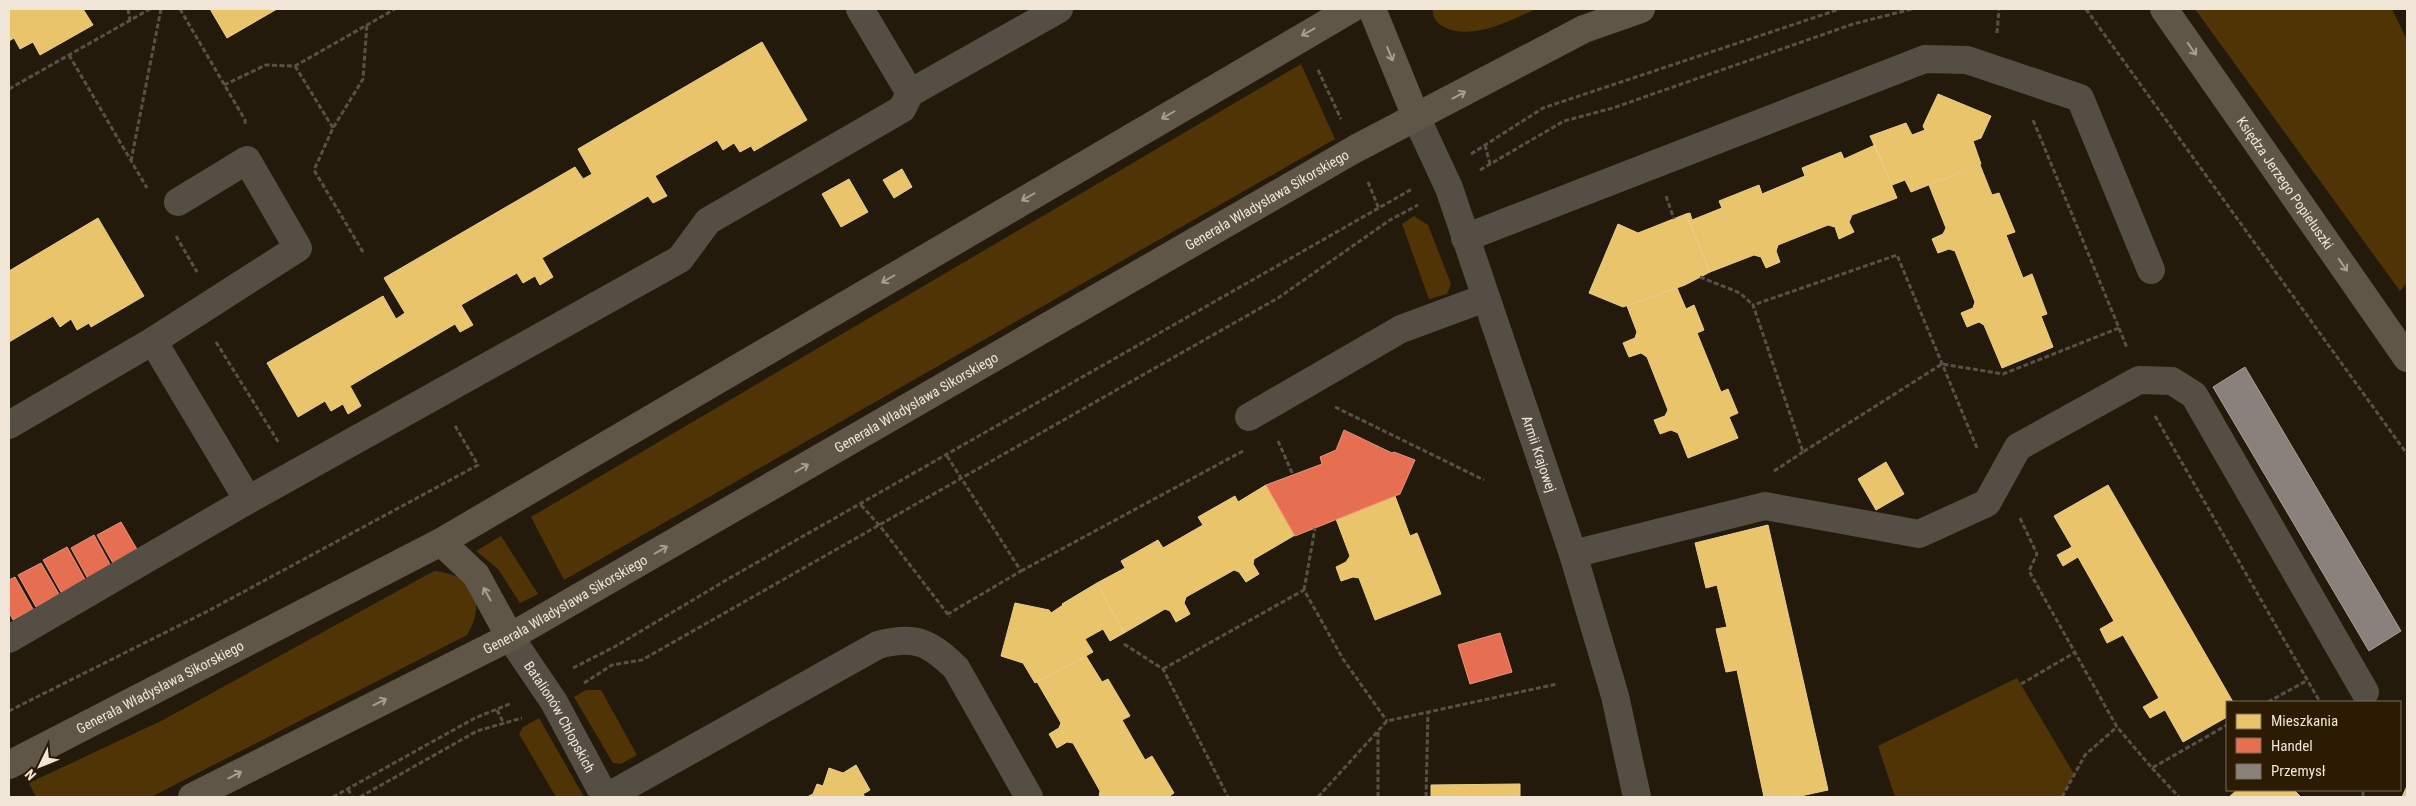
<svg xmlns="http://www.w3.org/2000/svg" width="2416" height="806" viewBox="0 0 2416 806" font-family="'Roboto Condensed',sans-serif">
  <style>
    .green { fill: #503405 }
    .homes { fill: #e9c46a; stroke: #ebce8a }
    .shops { fill: #e76f51; stroke: #ea9279 }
    .industry { fill: #8a817c; stroke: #a99f97 }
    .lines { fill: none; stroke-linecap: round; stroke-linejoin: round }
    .path { stroke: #585148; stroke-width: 3; stroke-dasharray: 5 2.5; stroke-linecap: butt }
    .minor { stroke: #554e44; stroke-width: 28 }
    .major { stroke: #5f5648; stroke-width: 28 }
    .oneway { stroke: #a89e8f }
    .labels { text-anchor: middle; stroke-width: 5; stroke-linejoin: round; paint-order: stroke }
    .street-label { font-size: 14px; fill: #f0e5d6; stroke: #2c1b03 }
  </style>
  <rect width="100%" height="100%" fill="#231a0c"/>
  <path class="green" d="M1433,9H1536C1509,21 1473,41 1444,27C1436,23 1432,17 1433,9Z
    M2195,9H2392L2407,40V283L2400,291Z
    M1301,64L1335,139L564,580L531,517Z
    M1414,216L1428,225L1451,284L1447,294L1429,299L1402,224Z
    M501,536L538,594L520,603L498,569L476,551Z
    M434,571C473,574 487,602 467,635L151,797H36L29,783L163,720Z
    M2017,678L2074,774L2062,797H1895L1878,746Z
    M586,690H601L637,755L621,764L613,763L574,697Z
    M539,718L584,797H556L519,734L523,727Z"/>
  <path class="homes" d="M9,9H83L93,25L40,55L33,42L20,49L14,38L9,41Z
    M210,9H277L227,38Z
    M762,42L807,120L754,151L751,146L740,152L734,143L723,150L717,140L655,176L667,196L653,203L648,196L542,258L553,277L540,285L535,276L523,283L517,273L461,305L473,325L460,332L455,324L350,386L361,406L348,414L343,404L331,411L325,401L298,417L267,363L383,296L396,319L405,313L384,278L575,167L583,179L592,174L578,149Z
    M1938,94L1991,116L1981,138L1973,141L1981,164L1911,192L1905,180L1892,185L1870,136L1906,123L1912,135L1925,130L1923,126Z
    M1875,145L1897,198L1852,215L1849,222L1854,232L1839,239L1835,227L1828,225L1778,245L1776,251L1780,262L1766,268L1761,257L1754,255L1710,272L1686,214L1690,213L1692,220L1722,208L1719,201L1759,185L1762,194L1805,176L1802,168L1841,152L1844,159Z
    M1980,165L1992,195L1999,193L2015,232L2006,235L2023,278L2032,274L2047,314L2041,316L2053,347L2002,368L1984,325L1979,322L1967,327L1961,313L1973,308L1975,302L1955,251L1949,249L1938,253L1932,239L1943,234L1946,228L1929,185Z
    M902,169L912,187L894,198L883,180Z
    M849,179L868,212L841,227L822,194Z
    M1686,214L1710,272L1685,285L1623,307L1589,293L1618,224L1638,233Z
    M98,218L144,296L91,327L89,323L77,330L71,319L60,327L53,316L9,342V271Z
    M1677,288L1686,309L1694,305L1704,330L1697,333L1721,392L1728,389L1738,413L1729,417L1738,438L1688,458L1678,433L1671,430L1660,434L1654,420L1665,416L1668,410L1647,357L1641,353L1629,357L1623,343L1635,338L1637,332L1627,306Z
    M1886,462L1904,494L1876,510L1858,479Z
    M1266,485L1295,535L1254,559L1253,564L1259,574L1246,582L1239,572L1234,570L1186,597L1184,603L1190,614L1176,622L1170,611L1165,609L1124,633L1097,583L1125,568L1121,561L1158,540L1163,548L1203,525L1198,517L1235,496L1238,502Z
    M2108,485L2233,702H2227V717L2183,742L2165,710L2150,718L2143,707L2159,698L2123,635L2107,643L2100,629L2114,621L2078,557L2063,566L2057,555L2072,547L2054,516Z
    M1395,496L1410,536L1417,533L1441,594L1375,620L1359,578L1353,577L1341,581L1336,567L1346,562L1350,556L1336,519Z
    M1768,525L1828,790L1796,797H1764L1737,670L1726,672L1716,629L1727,627L1717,585L1706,588L1695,543Z
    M1097,583L1124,633L1110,641L1103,629L1085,639L1093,652L1035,683L1023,663L1001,656L1015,603L1049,610L1051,613L1063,605L1062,604Z
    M1086,656L1102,682L1108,679L1130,716L1122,720L1145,760L1152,756L1174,793L1168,797H1099L1100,791L1073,743L1067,742L1057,748L1049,734L1059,728L1061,723L1037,682Z
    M856,765L870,790L863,794L865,797H807L813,794L817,784L823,786L829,768L843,773Z
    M1520,784V797H1431V785Z
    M2407,786V797H2402Z
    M2237,790H2294L2301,797H2229Z"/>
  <path class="shops" d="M1344,430L1392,453L1394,452L1415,460L1400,494L1295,536L1266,485L1322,464L1320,457L1336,450Z
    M121,522L138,551L114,565L97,535Z
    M94,535L111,566L88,579L71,548Z
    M67,547L86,581L62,594L43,560Z
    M41,563L59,594L36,607L18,575Z
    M15,577L33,609L13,620L9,612V580Z
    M1500,633L1512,672L1470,684L1458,645Z"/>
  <path class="industry" d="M2245,367L2401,631L2369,651L2213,387Z"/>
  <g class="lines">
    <path class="path" d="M128,9L130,20
      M180,9L245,120V126
      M2086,9L2407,454
      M1997,33L1999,9
      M69,55L147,188
      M295,66L333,128
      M1318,70L1341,119
      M224,85L266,65L295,66L395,9
      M9,89L150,9
      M1485,145L1490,164
      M1471,154L1543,108L1840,9
      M131,161L161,9
      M1480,170L1564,121L1613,108L1853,24L1912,9
      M1368,182L1379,209
      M1666,196L1674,219
      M176,236L197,272
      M363,252L314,170L333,128L363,79L367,24
      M1700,277L1740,293L1753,305
      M2119,328L2127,348
      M216,342L279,443
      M1335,407L1484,480
      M2155,416L2320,702
      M1278,441L1293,475
      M1977,448L1897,255L1753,305L1803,452L1942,364L2003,374L2119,328L2033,120
      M947,456L1021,571L948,614
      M1774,471L1803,452
      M861,505L880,526L950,617
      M2020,518L2037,554L2029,571L2117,727L2152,768L2227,725
      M1021,571L1243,451
      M1304,590L1315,528
      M1124,644L1163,669L1228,797
      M573,668L616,646L728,579L1412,189
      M1163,669L1304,590L1343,659L1387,721
      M584,683L612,665L642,660L1278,298L1390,220L1418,205
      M2021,684L2074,653
      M2268,702L2306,681
      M497,710L504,724
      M9,711L208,611L478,465L454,424
      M2152,768L2179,797
      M348,789L352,797
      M333,797L475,718L512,703
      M360,797L477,731L522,718
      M1318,797L1387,721L1557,684
      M1378,797V732
      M1426,797L1428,712
      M2062,797L2085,755L2117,727
      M2363,797V790"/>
    <g class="minor">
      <path d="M910,93L1059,9"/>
      <path id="s1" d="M1416,117L1449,188L1573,554L1615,696L1637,797"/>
      <path d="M1465,238L1925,59L1967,60L2080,98L2151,270"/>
      <path d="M153,341L298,248L247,160L178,202"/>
      <path d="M1249,417L1401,329L1485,298"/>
      <path d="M9,425L153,341L248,500"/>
      <path d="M1573,554L1765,506L1919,534L1987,503L2018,447L2139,380L2172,381L2194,395L2365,692"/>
      <path id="s2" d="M510,637L554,702L605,797"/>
      <path d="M9,639L248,500L680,259L708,221L902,109L910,93L860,9"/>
      <path d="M607,797L878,645C915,635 929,642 956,668L1029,797"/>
    </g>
    <g class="major">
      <path d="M1372,9L1416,117"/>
      <path id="s3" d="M2164,9L2407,358"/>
      <path d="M441,542L476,575L510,637"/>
      <path id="s4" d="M9,765L441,542L1351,9"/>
      <path id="s5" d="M192,797L510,637L1355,149L1584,29L1641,9"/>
    </g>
  </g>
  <defs><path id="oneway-shaft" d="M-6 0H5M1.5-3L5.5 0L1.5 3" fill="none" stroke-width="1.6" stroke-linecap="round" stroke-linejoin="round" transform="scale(1.25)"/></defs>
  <g class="oneway">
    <use href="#oneway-shaft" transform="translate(1308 32) rotate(151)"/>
    <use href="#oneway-shaft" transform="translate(2192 49) rotate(55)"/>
    <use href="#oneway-shaft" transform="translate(1390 54) rotate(68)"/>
    <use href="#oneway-shaft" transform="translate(1459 95) rotate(-28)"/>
    <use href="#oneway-shaft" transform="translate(1168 115) rotate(150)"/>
    <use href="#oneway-shaft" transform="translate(1028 197) rotate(150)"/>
    <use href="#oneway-shaft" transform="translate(2343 265) rotate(55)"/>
    <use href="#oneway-shaft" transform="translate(888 279) rotate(150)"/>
    <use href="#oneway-shaft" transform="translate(802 468) rotate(-30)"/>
    <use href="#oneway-shaft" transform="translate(661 550) rotate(-30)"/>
    <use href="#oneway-shaft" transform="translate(487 594) rotate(-119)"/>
    <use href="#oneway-shaft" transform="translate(380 702) rotate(-27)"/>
    <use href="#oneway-shaft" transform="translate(235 775) rotate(-27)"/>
  </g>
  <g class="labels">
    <g class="street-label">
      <text dy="5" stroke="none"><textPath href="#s3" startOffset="212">Księdza Jerzego Popiełuszki</textPath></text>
      <text dy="5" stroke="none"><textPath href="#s5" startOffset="1230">Generała Władysława Sikorskiego</textPath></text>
      <text dy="5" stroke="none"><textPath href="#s5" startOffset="825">Generała Władysława Sikorskiego</textPath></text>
      <text dy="5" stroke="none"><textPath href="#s1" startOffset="359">Armii Krajowej</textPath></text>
      <text dy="5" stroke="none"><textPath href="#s5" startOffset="420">Generała Władysława Sikorskiego</textPath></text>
      <text dy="5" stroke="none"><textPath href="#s4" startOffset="170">Generała Władysława Sikorskiego</textPath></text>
      <text dy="5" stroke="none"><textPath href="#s2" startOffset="94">Batalionów Chłopskich</textPath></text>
    </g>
  </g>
  <rect width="2416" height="806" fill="none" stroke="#f0e5d6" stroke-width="20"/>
  <rect x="2226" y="701" width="175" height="90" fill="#2c1b03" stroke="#7a6c57"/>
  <rect x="2236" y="714" width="25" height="15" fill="#e9c46a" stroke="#7a6c57"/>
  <text x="2271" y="726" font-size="15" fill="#f0e5d6">Mieszkania</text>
  <rect x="2236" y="738" width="25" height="15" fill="#e76f51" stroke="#7a6c57"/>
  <text x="2271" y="751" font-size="15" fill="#f0e5d6">Handel</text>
  <rect x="2236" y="764" width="25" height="15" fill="#8a817c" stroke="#7a6c57"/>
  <text x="2271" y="776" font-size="15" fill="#f0e5d6">Przemysł</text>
  <g transform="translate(40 766) rotate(227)" stroke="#2c1b03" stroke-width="4" paint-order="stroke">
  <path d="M0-4L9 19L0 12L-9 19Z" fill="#f0e5d6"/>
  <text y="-8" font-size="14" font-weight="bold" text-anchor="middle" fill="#f0e5d6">N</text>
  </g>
</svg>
